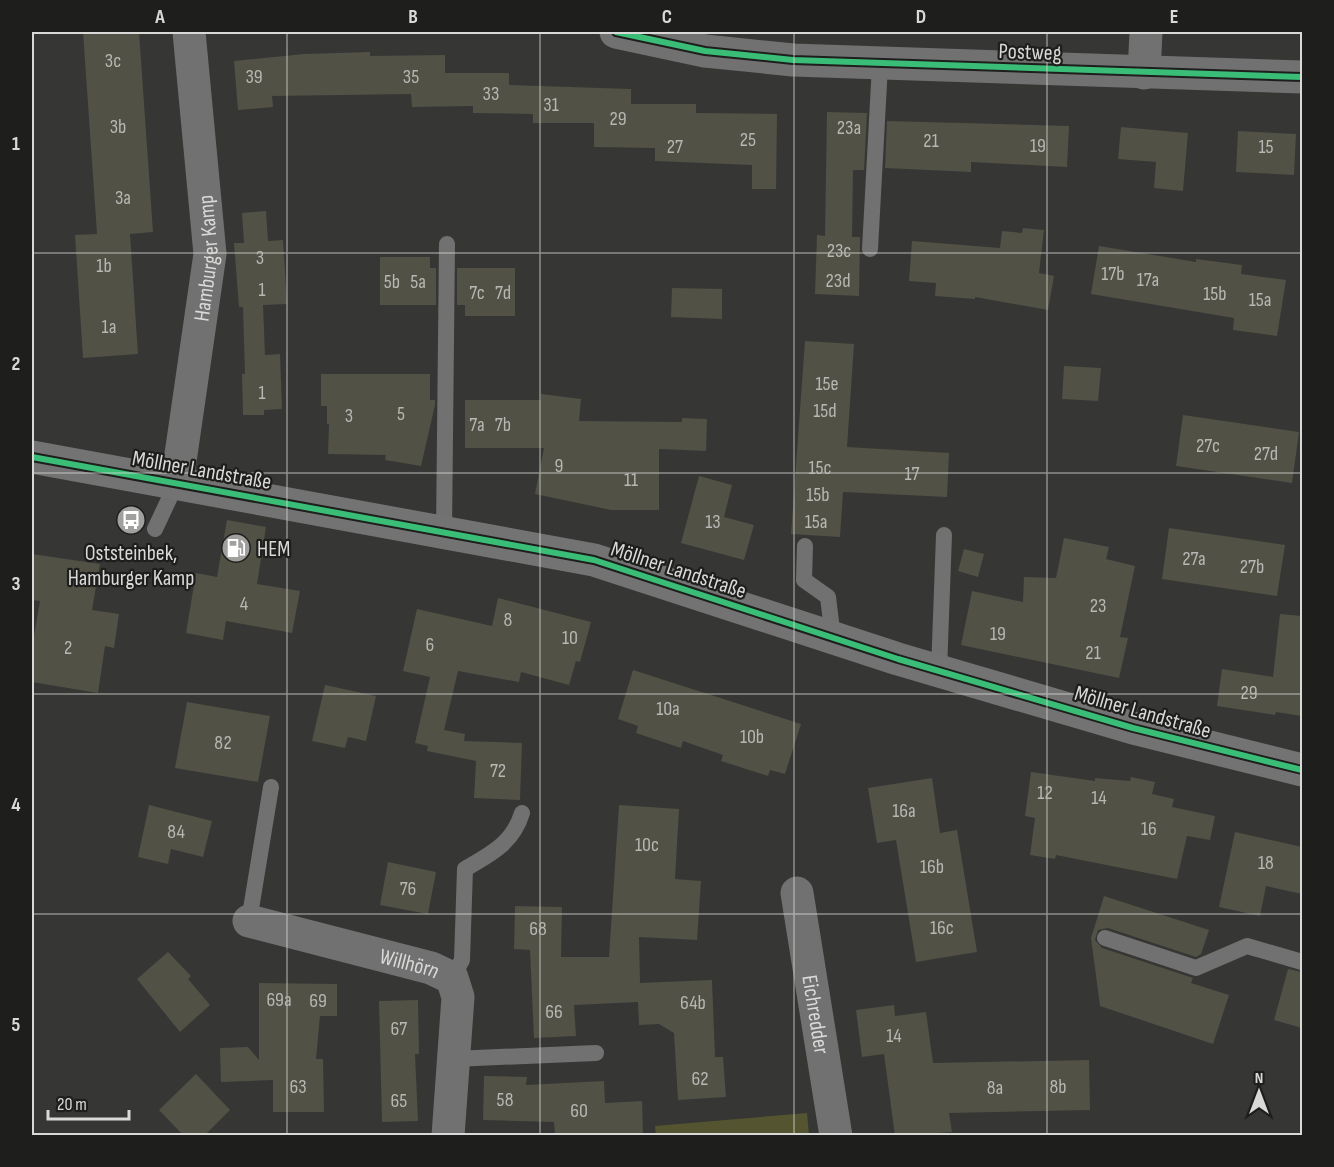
<svg xmlns="http://www.w3.org/2000/svg" width="1334" height="1167" viewBox="0 0 1334 1167" font-family="'Sofia Sans Condensed',sans-serif">
  <style>
    .green { fill: #555430 }
    .building { fill: #515146 }
    .lines { fill: none; stroke-linecap: round; stroke-linejoin: round }
    .service { stroke: #727171; stroke-width: 16 }
    .minor { stroke: #727171; stroke-width: 33 }
    .secondary { stroke: #737373; stroke-width: 33 }
    .cycleway-casing { stroke: #1e1f1d; stroke-width: 10 }
    .cycleway { stroke: #3abd76; stroke-width: 6 }
    .grid { fill: none; stroke: #d9d9d7; stroke-width: 1.5; stroke-opacity: 0.55 }
    .labels { text-anchor: middle; stroke-width: 4.5; stroke-linejoin: round; paint-order: stroke }
    .number-label { font-size: 20px; fill: #b7b7b3 }
    .street-label { font-size: 22px; fill: #d9d9d7; stroke: #1e1f1d }
    .poi-label { font-size: 22px; fill: #d9d9d7; stroke: #1e1f1d; text-anchor: start }
    .neatline { fill: none; stroke: #d9d9d7; stroke-width: 2 }
    .grid-label { font-size: 20px; text-anchor: middle; font-weight: bold; fill: #d9d9d7 }
  </style>
  <rect width="100%" height="100%" fill="#363634"/>
  <path class="green" d="M807,1113L809,1135H656L655,1126Z"/>
  <path class="building" d="M83,32H139L153,232L130,234L138,354L83,358L75,235L97,234Z
    M370,52V56L445,55V73H509V85L631,89V104H696V113L777,114L776,189H752V165L655,161V148L594,147V123H533V114L473,113V106L412,107L411,94L272,96L273,107L238,110L234,61L304,54Z
    M827,112L867,113L864,170H853L852,237H860L859,296L815,294L817,235L825,236Z
    M887,121L1069,126L1067,167L971,162V172L885,168Z
    M1121,127L1188,133L1183,191L1154,188L1156,162L1118,159Z
    M1238,131L1296,134L1294,175L1236,172Z
    M266,211L268,241L283,240L287,304L263,305L265,355L280,354L282,409L264,410V415H243L242,374H245L243,307H239L234,243H244L242,213Z
    M1023,228L1044,230L1039,273L1054,276L1048,310L975,297V299L935,296L936,283L909,281L912,241L1000,248L1002,231L1022,233Z
    M1099,246L1196,262V259L1242,265L1241,274L1286,280L1277,336L1233,330L1234,318L1091,294Z
    M380,257H430V268H436V305H380Z
    M457,268H515V316H465V305H457Z
    M672,288L722,289V319L671,317Z
    M805,341L854,344L847,447L949,453L947,497L843,492L840,537L791,534Z
    M1064,366L1101,368L1098,401L1062,399Z
    M321,374H430V400H435V405L421,466L385,460L386,455L328,454L329,424H327V406H321Z
    M541,394L581,399L579,421L682,422V418L707,419L706,451L659,449V510H611L535,494L544,448H465V400H541Z
    M1183,415L1299,432L1292,483L1176,466Z
    M699,476L732,485L724,517L754,525L744,560L681,543Z
    M227,520L266,527L257,584L300,591L292,633L226,621L223,640L186,633L196,573L217,577Z
    M1169,528L1285,545L1277,596L1162,579Z
    M1064,538L1109,547L1106,559L1135,566L1120,637L1128,638L1119,678L961,645L972,591L1023,602L1024,577L1056,578Z
    M964,549L984,554L978,577L958,571Z
    M32,554L100,564L92,610L119,614L114,648L105,646L98,693L32,682V647L40,601L32,600Z
    M498,598L591,622L580,662L576,661L569,685L521,672L519,682L458,671L444,730L465,734L464,741L522,743L520,800L474,798L476,761L427,751L428,746L415,743L430,677L403,671L417,609L492,626Z
    M1280,614L1302,616V716L1276,712L1275,715L1217,706L1222,669L1273,677Z
    M633,670L801,724L785,774L770,770L768,776L721,761L723,755L683,741L681,748L636,733L638,726L618,719Z
    M325,685L376,696L366,741L348,737L345,748L312,741Z
    M187,702L270,716L258,782L175,768Z
    M1031,772L1095,781V778L1130,781L1131,777L1155,782L1152,794L1174,799L1172,807L1215,816L1210,840L1187,836L1177,879L1056,855L1055,859L1030,855L1035,818L1025,816Z
    M932,778L940,833L957,830L977,952L916,962L896,840L877,843L868,788Z
    M149,805L212,821L203,857L171,849L168,864L138,857Z
    M619,805L679,809L675,879L701,881L697,940L639,937L640,983L712,980L715,1057H723L726,1097L678,1100L674,1033L659,1024L639,1025L638,1002L574,1005L576,1036L534,1038L530,950L514,949L515,906L562,907L561,957H609Z
    M1235,832L1302,847V894L1266,886L1260,916L1219,907Z
    M388,862L436,872L428,914L380,905Z
    M1104,896L1209,930L1201,954L1196,957L1108,928L1098,930L1095,940L1102,948L1193,978L1191,983L1229,995L1213,1044L1100,1006L1091,938Z
    M168,952L191,976L188,979L210,1005L180,1032L137,979Z
    M1288,969L1302,972V1028L1274,1020Z
    M259,983L337,984V1016H320L316,1059H323L324,1112H273V1080L221,1082L220,1048L248,1047L259,1060Z
    M418,1000L419,1054H415L418,1121L382,1122L379,1001Z
    M894,1005L895,1016L926,1012L933,1063L1089,1060L1090,1110L949,1113L952,1132L895,1136L884,1054L862,1057L856,1010Z
    M196,1074L230,1110L204,1136H184L159,1110Z
    M484,1076L527,1077L526,1085L604,1081L605,1103L642,1101L643,1133L555,1136L554,1122L483,1120Z"/>
  <g class="lines">
    <path class="service" d="M870,249L880,65
      M155,529L177,482
      M444,532L447,244
      M805,546L804,580L828,597L833,638
      M939,671L944,535
      M249,921L271,787
      M1105,938L1196,968L1247,946L1302,962
      M452,978L462,960L465,869C491,854 513,843 522,813
      M453,1059L596,1053"/>
    <g class="minor">
      <path d="M616,32L705,51L793,60L1302,77"/>
      <path d="M1144,73L1146,32"/>
      <path id="s1" d="M177,482L210,254L189,32"/>
      <path id="s2" d="M797,893L836,1136"/>
      <path id="s3" d="M249,921L431,968L452,978L458,997L448,1136"/>
    </g>
    <path class="secondary" d="M32,457L594,560L898,659L1133,728L1302,770"/>
    <g class="cycleway-casing">
      <path id="cycleway" d="M616,32L705,51L793,60L1302,77
        M32,457L594,560L898,659L1133,728L1302,770"/>
    </g>
    <use href="#cycleway" class="cycleway"/>
  </g>
  <path class="grid" d="M287,32V1136M540,32V1136M794,32V1136M1047,32V1136M32,253H1302M32,473H1302M32,694H1302M32,914H1302"/>
  <defs>
    <g id="bus-disc" transform="scale(1.5)"><circle r="9.5" fill="#a0a09e" stroke="#1e1f1d"/><path d="M-5-6H5V4H4V6H2V4H-2V6H-4V4H-5ZM-3.5-4V0h7V-4ZM-3.5 1.2v1.5H-2V1.2ZM2 1.2v1.5H3.5V1.2Z" fill="#fff"/></g>
    <g id="fuel-disc" transform="scale(1.5)"><circle r="9.5" fill="#a0a09e" stroke="#1e1f1d"/><path d="M-5.5-6h7V0h2V4h1.3V-2.5L3-4.5l.8-.8L6-3V5H2.5V1h-1V6h-7ZM-4.2-4.7v3.2H.2V-4.7Z" fill="#fff"/></g>
  </defs>
  <g fill-rule="evenodd">
    <use href="#bus-disc" x="131" y="520"/>
    <use href="#fuel-disc" x="236" y="548"/>
  </g>
  <g class="labels">
    <g class="number-label">
      <text x="113" y="67">3c</text>
      <text x="254" y="83">39</text>
      <text x="411" y="83">35</text>
      <text x="491" y="100">33</text>
      <text x="551" y="111">31</text>
      <text x="618" y="125">29</text>
      <text x="118" y="133">3b</text>
      <text x="849" y="134">23a</text>
      <text x="748" y="146">25</text>
      <text x="931" y="147">21</text>
      <text x="1038" y="152">19</text>
      <text x="675" y="153">27</text>
      <text x="1266" y="153">15</text>
      <text x="123" y="204">3a</text>
      <text x="839" y="257">23c</text>
      <text x="260" y="264">3</text>
      <text x="104" y="272">1b</text>
      <text x="1113" y="280">17b</text>
      <text x="1148" y="286">17a</text>
      <text x="838" y="287">23d</text>
      <text x="392" y="288">5b</text>
      <text x="418" y="288">5a</text>
      <text x="262" y="296">1</text>
      <text x="477" y="299">7c</text>
      <text x="503" y="299">7d</text>
      <text x="1215" y="300">15b</text>
      <text x="1260" y="306">15a</text>
      <text x="109" y="333">1a</text>
      <text x="827" y="390">15e</text>
      <text x="262" y="399">1</text>
      <text x="825" y="417">15d</text>
      <text x="401" y="420">5</text>
      <text x="349" y="422">3</text>
      <text x="477" y="431">7a</text>
      <text x="503" y="431">7b</text>
      <text x="1208" y="452">27c</text>
      <text x="1266" y="460">27d</text>
      <text x="559" y="472">9</text>
      <text x="820" y="474">15c</text>
      <text x="912" y="480">17</text>
      <text x="631" y="486">11</text>
      <text x="818" y="501">15b</text>
      <text x="713" y="528">13</text>
      <text x="816" y="528">15a</text>
      <text x="1194" y="565">27a</text>
      <text x="1252" y="573">27b</text>
      <text x="244" y="610">4</text>
      <text x="1098" y="612">23</text>
      <text x="508" y="626">8</text>
      <text x="998" y="640">19</text>
      <text x="570" y="644">10</text>
      <text x="430" y="651">6</text>
      <text x="68" y="654">2</text>
      <text x="1093" y="659">21</text>
      <text x="1249" y="699">29</text>
      <text x="668" y="715">10a</text>
      <text x="752" y="743">10b</text>
      <text x="223" y="749">82</text>
      <text x="498" y="777">72</text>
      <text x="1045" y="799">12</text>
      <text x="1099" y="804">14</text>
      <text x="904" y="817">16a</text>
      <text x="1149" y="835">16</text>
      <text x="176" y="838">84</text>
      <text x="647" y="851">10c</text>
      <text x="1266" y="869">18</text>
      <text x="932" y="873">16b</text>
      <text x="408" y="895">76</text>
      <text x="942" y="934">16c</text>
      <text x="538" y="935">68</text>
      <text x="279" y="1006">69a</text>
      <text x="318" y="1007">69</text>
      <text x="693" y="1009">64b</text>
      <text x="554" y="1018">66</text>
      <text x="399" y="1035">67</text>
      <text x="894" y="1042">14</text>
      <text x="700" y="1085">62</text>
      <text x="298" y="1093">63</text>
      <text x="1058" y="1093">8b</text>
      <text x="995" y="1094">8a</text>
      <text x="505" y="1106">58</text>
      <text x="399" y="1107">65</text>
      <text x="579" y="1117">60</text>
    </g>
    <g class="street-label">
      <text transform="translate(1030 51) rotate(2)" y="8">Postweg</text>
      <text dy="8" stroke="none"><textPath href="#s1" startOffset="226">Hamburger Kamp</textPath></text>
      <text transform="translate(202 469) rotate(10)" y="8">Möllner Landstraße</text>
      <text transform="translate(679 569) rotate(18)" y="8">Möllner Landstraße</text>
      <text transform="translate(1143 711) rotate(16)" y="8">Möllner Landstraße</text>
      <text dy="8" stroke="none"><textPath href="#s3" startOffset="166">Willhörn</textPath></text>
      <text dy="8" stroke="none"><textPath href="#s2" startOffset="123">Eichredder</textPath></text>
    </g>
    <g class="poi-label">
      <text x="257" y="556">HEM</text>
      <text x="131" y="560" text-anchor="middle">Oststeinbek,<tspan x="131" dy="25">Hamburger Kamp</tspan></text>
    </g>
  </g>
  <rect width="1334" height="1167" fill="none" stroke="#1e1f1d" stroke-width="66"/>
  <g transform="translate(1259 1092)" stroke="#1e1f1d" stroke-width="4.5" paint-order="stroke">
  <path d="M0-4.5L10 22L0 15L-10 22Z" fill="#d9d9d7"/>
  <text y="-9" font-size="16" font-weight="bold" text-anchor="middle" fill="#d9d9d7">N</text>
  </g>
  <path d="M48 1110v9h81v-9" fill="none" stroke="#d9d9d7" stroke-width="3"/>
  <text x="57" y="1110" font-size="18" fill="#d9d9d7" stroke="#1e1f1d" stroke-width="4.5" paint-order="stroke">20 m</text>
  <rect x="33" y="33" width="1268" height="1101" class="neatline"/>
  <g class="grid-label">
    <text x="160" y="23">A</text>
    <text x="413" y="23">B</text>
    <text x="667" y="23">C</text>
    <text x="921" y="23">D</text>
    <text x="1174" y="23">E</text>
    <text x="16" y="150">1</text>
    <text x="16" y="370">2</text>
    <text x="16" y="590">3</text>
    <text x="16" y="811">4</text>
    <text x="16" y="1031">5</text>
  </g>
</svg>
